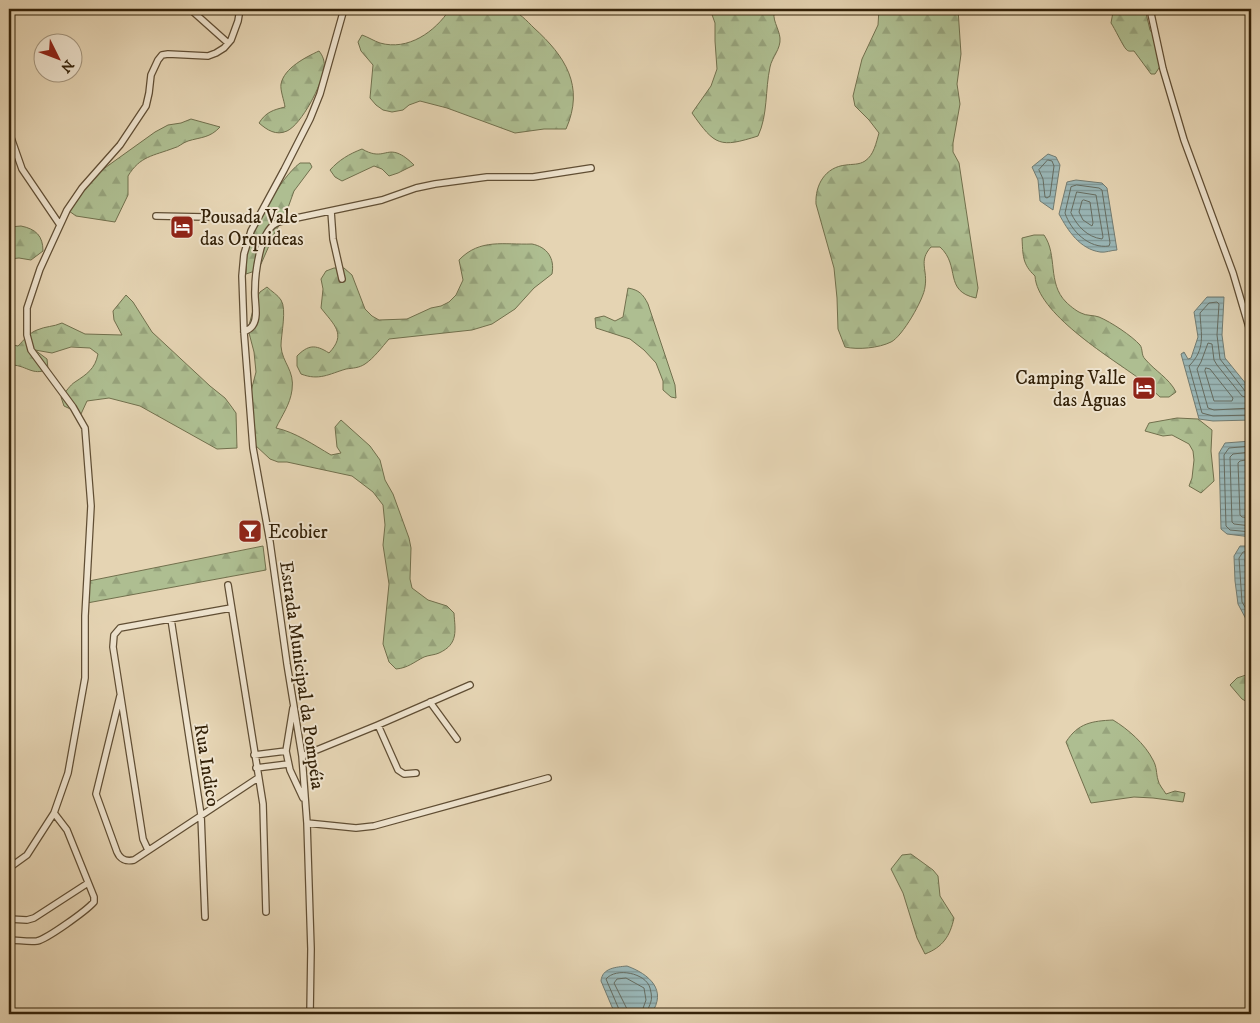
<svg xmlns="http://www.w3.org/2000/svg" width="1260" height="1023" viewBox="0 0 1260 1023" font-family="'IM FELL DW Pica',serif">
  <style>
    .forest { fill: url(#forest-firs); stroke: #71704d }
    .water { fill: url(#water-rules); stroke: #717b71 }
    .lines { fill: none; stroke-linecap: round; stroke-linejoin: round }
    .shore { stroke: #666c60; stroke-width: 1 }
    .street-casing { stroke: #604e34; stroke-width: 8 }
    .street { stroke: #eee3ce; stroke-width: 5.5 }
    .labels { text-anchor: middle; stroke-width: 4; stroke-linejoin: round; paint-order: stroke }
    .poi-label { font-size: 19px; fill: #342209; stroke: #eee3ce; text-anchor: start }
    .street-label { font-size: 19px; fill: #342209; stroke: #eee3ce }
  </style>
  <defs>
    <pattern id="forest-firs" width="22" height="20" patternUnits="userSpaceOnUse" patternTransform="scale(1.25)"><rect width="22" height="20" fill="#aebe91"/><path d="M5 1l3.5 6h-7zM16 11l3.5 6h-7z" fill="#96a37c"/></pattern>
    <pattern id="water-rules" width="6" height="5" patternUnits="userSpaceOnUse" patternTransform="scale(1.25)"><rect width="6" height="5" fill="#99b6b6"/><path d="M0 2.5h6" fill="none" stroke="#7e9492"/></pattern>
  </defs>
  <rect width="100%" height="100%" fill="#e5d4b3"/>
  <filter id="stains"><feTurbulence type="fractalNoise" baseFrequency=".004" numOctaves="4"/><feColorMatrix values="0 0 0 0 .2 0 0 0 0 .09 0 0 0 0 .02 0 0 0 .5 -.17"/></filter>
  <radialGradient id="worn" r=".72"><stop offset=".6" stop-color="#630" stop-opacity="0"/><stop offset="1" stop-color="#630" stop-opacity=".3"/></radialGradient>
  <path class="forest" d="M450,9C455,9 460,8 465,9C471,12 476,14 483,14C492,13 500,7 509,9C519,12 527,21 534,28C565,56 585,86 566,129H544L515,133L447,108L420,101L409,105L403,110L392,112L383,110L376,105L370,98L373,65L361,51L358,42L362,35C368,37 374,41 380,43C408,51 435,32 450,9Z
    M710,9H775C771,19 779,28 780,38C781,49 772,57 770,67C765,90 768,115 758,136C720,148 715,146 692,113L711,86L717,69L715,41V23Z
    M879,9H958L961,54L957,84L960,104L953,143V152L959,163L978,288L976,298C943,291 961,266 940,247H931C918,261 928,270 925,287C924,299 902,337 891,342C879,348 858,350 845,347L838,329L837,298L834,268L816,204C815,185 825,167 846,165C852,164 859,165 865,161C874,155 876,143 879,133L869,120L855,106L853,96L862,59L878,25Z
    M1112,9H1145L1150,30L1155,37L1161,65L1155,74H1151L1134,51C1131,51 1128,52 1126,49C1124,48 1114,27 1111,23L1113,12Z
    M319,51C323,56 325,61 324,69C322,84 302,124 287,131C276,136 267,130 259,123C266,112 273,110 285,107C284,100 280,90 281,84C284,68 306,57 319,51Z
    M191,119L220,127C210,138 201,137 188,141C182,143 179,147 174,148C153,156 140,156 128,176V195L115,222L76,216L69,211L88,180L155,132L168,125L181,123Z
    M362,149C381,160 385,149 397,153C403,155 409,160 414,165L398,173L389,176L382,169L374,166L342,181L335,177L330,170C339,160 349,154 362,149Z
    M300,163H310L312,167L294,191L285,216L275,232L261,264L255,271L246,274C247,267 246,261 247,254C253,228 279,179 300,163Z
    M21,226C36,229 43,236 43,251L31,260L19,258L9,259V227Z
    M1034,235H1044C1058,255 1047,283 1066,302C1069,305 1076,311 1081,313C1086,316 1094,315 1099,317C1111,322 1132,336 1140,345C1143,349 1141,355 1145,359C1155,371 1169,378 1176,392L1169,397H1160C1152,390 1145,382 1137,377C1108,356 1037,313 1035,276C1022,264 1023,255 1022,238Z
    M532,244C547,247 555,258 552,274L534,288L515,309L492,324L472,330L389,339C382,347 374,358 365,364C359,368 353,368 346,369C329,374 319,381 301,374L297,366V356C308,345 315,344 329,353C347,334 334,325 321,308L323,289L321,279L326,271L334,268H344L352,275L365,309L372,316L379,320L407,319L431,308L441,306L449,302L456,295L463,280L459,260C480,238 504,245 532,244Z
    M267,287C271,291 278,295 281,300C287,309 281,334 281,346C282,363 295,370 292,390C290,405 282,415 276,428C295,432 314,445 331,455L341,453L337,447L335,427L341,420L370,446L380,460L385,480L393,494L409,538L411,548L410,579L412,588L428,600L447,606L454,613C455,630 459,644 439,653C435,655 429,655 424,657C414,662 408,668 396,669L389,662L383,644L389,584L383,545L385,525L383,505L373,492L352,476L287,462H278L270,459L255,445L249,399L256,372L254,352L248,329L256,299L260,292Z
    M628,288C639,290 643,294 648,304L675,385L676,398L671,397L663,390V381L656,363L644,350L630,339L596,328L595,318L604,316L615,321L623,317Z
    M126,295L133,302L152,332L210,386L225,398L231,406L236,413L237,448L217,449L140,406L109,398L87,401L81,414L64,406L61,397C66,392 70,385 75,382C87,374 95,369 98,354L90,348L71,347L52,353L35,350L47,359L48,369C32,377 26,364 9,365V344L18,346C24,340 29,333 37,330C46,326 53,327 62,323L85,334L122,335L114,320L113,311Z
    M1177,418L1198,419L1212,430L1211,451L1214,481L1201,493L1189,486L1192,478L1194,460L1193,451L1189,444L1172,435L1163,436L1145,431L1149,423Z
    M263,546L266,570L87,603L89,581Z
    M1246,675H1251V704L1242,699L1230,685L1237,678Z
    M1113,720C1128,729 1145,744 1153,760C1157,767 1156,773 1158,780C1159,785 1163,789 1166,794L1175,791L1185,793L1183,802L1153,798L1134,797L1091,803L1066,742C1078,723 1092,721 1113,720Z
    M911,854L933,870L938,876L940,896L954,918C950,936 943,947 925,954L917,938L903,893L891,869L902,855Z"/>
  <path class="water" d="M1048,154L1056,157L1060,165L1053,210L1040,201L1038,180L1032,167Z
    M1076,180L1102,183L1107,188L1117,250C1112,250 1105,253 1100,252C1080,249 1068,231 1059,214L1067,182Z
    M1207,297H1224L1222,335L1225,358L1251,390V420L1213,421L1199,419L1181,354L1184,352L1188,359L1191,358L1198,337L1194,312Z
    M1251,441V537L1227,534L1221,529L1219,453L1225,443Z
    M1240,546H1251V622L1247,621L1238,604L1235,581L1234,556Z
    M627,966C649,974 668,990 651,1014H617L612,1007L601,981C602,968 616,967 627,966Z"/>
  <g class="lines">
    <path class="shore" d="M1048,160L1052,161L1054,166L1050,196L1047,198L1045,197L1043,179L1039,170Z
      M1077,185L1099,188L1102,190L1110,243L1109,246C1089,249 1071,231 1065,213L1071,187Z
      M1077,192L1096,195L1103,237L1102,239C1087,237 1077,226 1071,213Z
      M1084,200L1090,202L1093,223L1092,226L1083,220L1079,212L1082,201Z
      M1206,368L1210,369L1233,398L1232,401H1214L1205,371Z
      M1251,393L1245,391L1220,359L1217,335L1219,304L1217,302L1209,303L1200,313C1201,335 1206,349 1189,366L1202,413L1213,416L1251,415
      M1251,399L1242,396L1217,365L1214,360L1212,344L1208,343L1201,362L1197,369L1208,408L1214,410L1251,408
      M1251,446L1229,448L1224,455L1226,526L1230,530L1251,532
      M1251,452L1233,454L1230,457L1232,522L1234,524L1251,526
      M1251,459L1240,461L1238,463L1240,515L1242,517L1251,518
      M1251,551L1243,552L1239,558L1242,602L1251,617
      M1251,557L1247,558L1245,560L1248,600L1251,606
      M621,1014L606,979C616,967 646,973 650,988C654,1003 649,1002 647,1014
      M627,1014V1009L614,983L617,979L626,978L644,988L646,1000L641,1014"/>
    <g class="street-casing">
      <path id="street" d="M190,9L228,43
        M1150,9L1163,69L1184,140L1233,273L1251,334
        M9,132L22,169L60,225
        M331,211L333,239L342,279
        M156,216L257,218
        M244,332C247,330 251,329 253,325C259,316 254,301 255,290C255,273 260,233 275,224C278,222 283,221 287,220L382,200L416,188L435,184L487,177H533L591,168
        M228,585L263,804L266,912
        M171,619L201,815L205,917
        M120,696L96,794L117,852C120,859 126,862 134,860L258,778
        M430,702L457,739
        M293,708L286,751L290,770L303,798
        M378,725L398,770L404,774L416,773
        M254,755L286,751
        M302,756L378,725L470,685
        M256,768L288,764
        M307,823L356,828L374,826L548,778
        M148,850L143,839L113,647L114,635L120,628L231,608
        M9,868L27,855L54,813L68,773L85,678V616L91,506L85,428L73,407L31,350L27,335V308L40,269L67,210L82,188L120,145L146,106L149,93L151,75L158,60L162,55L168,54L208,56L216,53L224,48L231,40L238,21L240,9
        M9,919L27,920L34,918L88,883
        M9,940C18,940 28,942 37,941C47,939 86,911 94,902V897L67,830L54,813
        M310,1014L311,949L307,823L302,756L287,664L270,542L253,448L244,332L242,276L244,254L251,231L284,170L310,119L320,94L344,9"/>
    </g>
    <use href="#street" class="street"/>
  </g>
  <defs>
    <g id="hotel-square" transform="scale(1.25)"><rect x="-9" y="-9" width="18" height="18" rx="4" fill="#8f2418" stroke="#eee3ce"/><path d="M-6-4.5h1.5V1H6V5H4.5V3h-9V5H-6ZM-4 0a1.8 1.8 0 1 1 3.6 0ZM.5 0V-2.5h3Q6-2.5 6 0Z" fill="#fff"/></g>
    <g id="bar-square" transform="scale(1.25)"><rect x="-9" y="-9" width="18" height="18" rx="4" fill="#8f2418" stroke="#eee3ce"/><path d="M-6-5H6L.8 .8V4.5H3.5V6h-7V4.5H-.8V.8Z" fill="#fff"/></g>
  </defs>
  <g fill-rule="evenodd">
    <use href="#hotel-square" x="182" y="227"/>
    <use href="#hotel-square" x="1144" y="388"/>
    <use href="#bar-square" x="250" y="531"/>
  </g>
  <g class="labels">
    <g class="poi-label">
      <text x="200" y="223">Pousada Vale<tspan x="200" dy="22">das Orquideas</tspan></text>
      <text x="1126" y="384" text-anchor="end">Camping Valle<tspan x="1126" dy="22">das Aguas</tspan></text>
      <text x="268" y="538">Ecobier</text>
    </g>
    <g class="street-label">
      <text transform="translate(303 675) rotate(82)" y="7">Estrada Municipal da Pompéia</text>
      <text transform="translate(208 765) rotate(81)" y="7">Rua Indico</text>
    </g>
  </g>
  <rect width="1260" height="1023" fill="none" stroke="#e5d4b3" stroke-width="30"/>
  <rect x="10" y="10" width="1240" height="1003" fill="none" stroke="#342209" stroke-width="2.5"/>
  <rect x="15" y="15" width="1230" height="993" fill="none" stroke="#342209"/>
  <g transform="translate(58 58) rotate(132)"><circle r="24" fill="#eee3ce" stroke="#a4967f"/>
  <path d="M0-4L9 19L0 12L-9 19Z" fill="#8f2418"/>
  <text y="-8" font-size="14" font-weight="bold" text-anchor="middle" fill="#342209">N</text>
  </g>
  <rect width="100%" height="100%" filter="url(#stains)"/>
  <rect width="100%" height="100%" fill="url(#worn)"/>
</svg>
